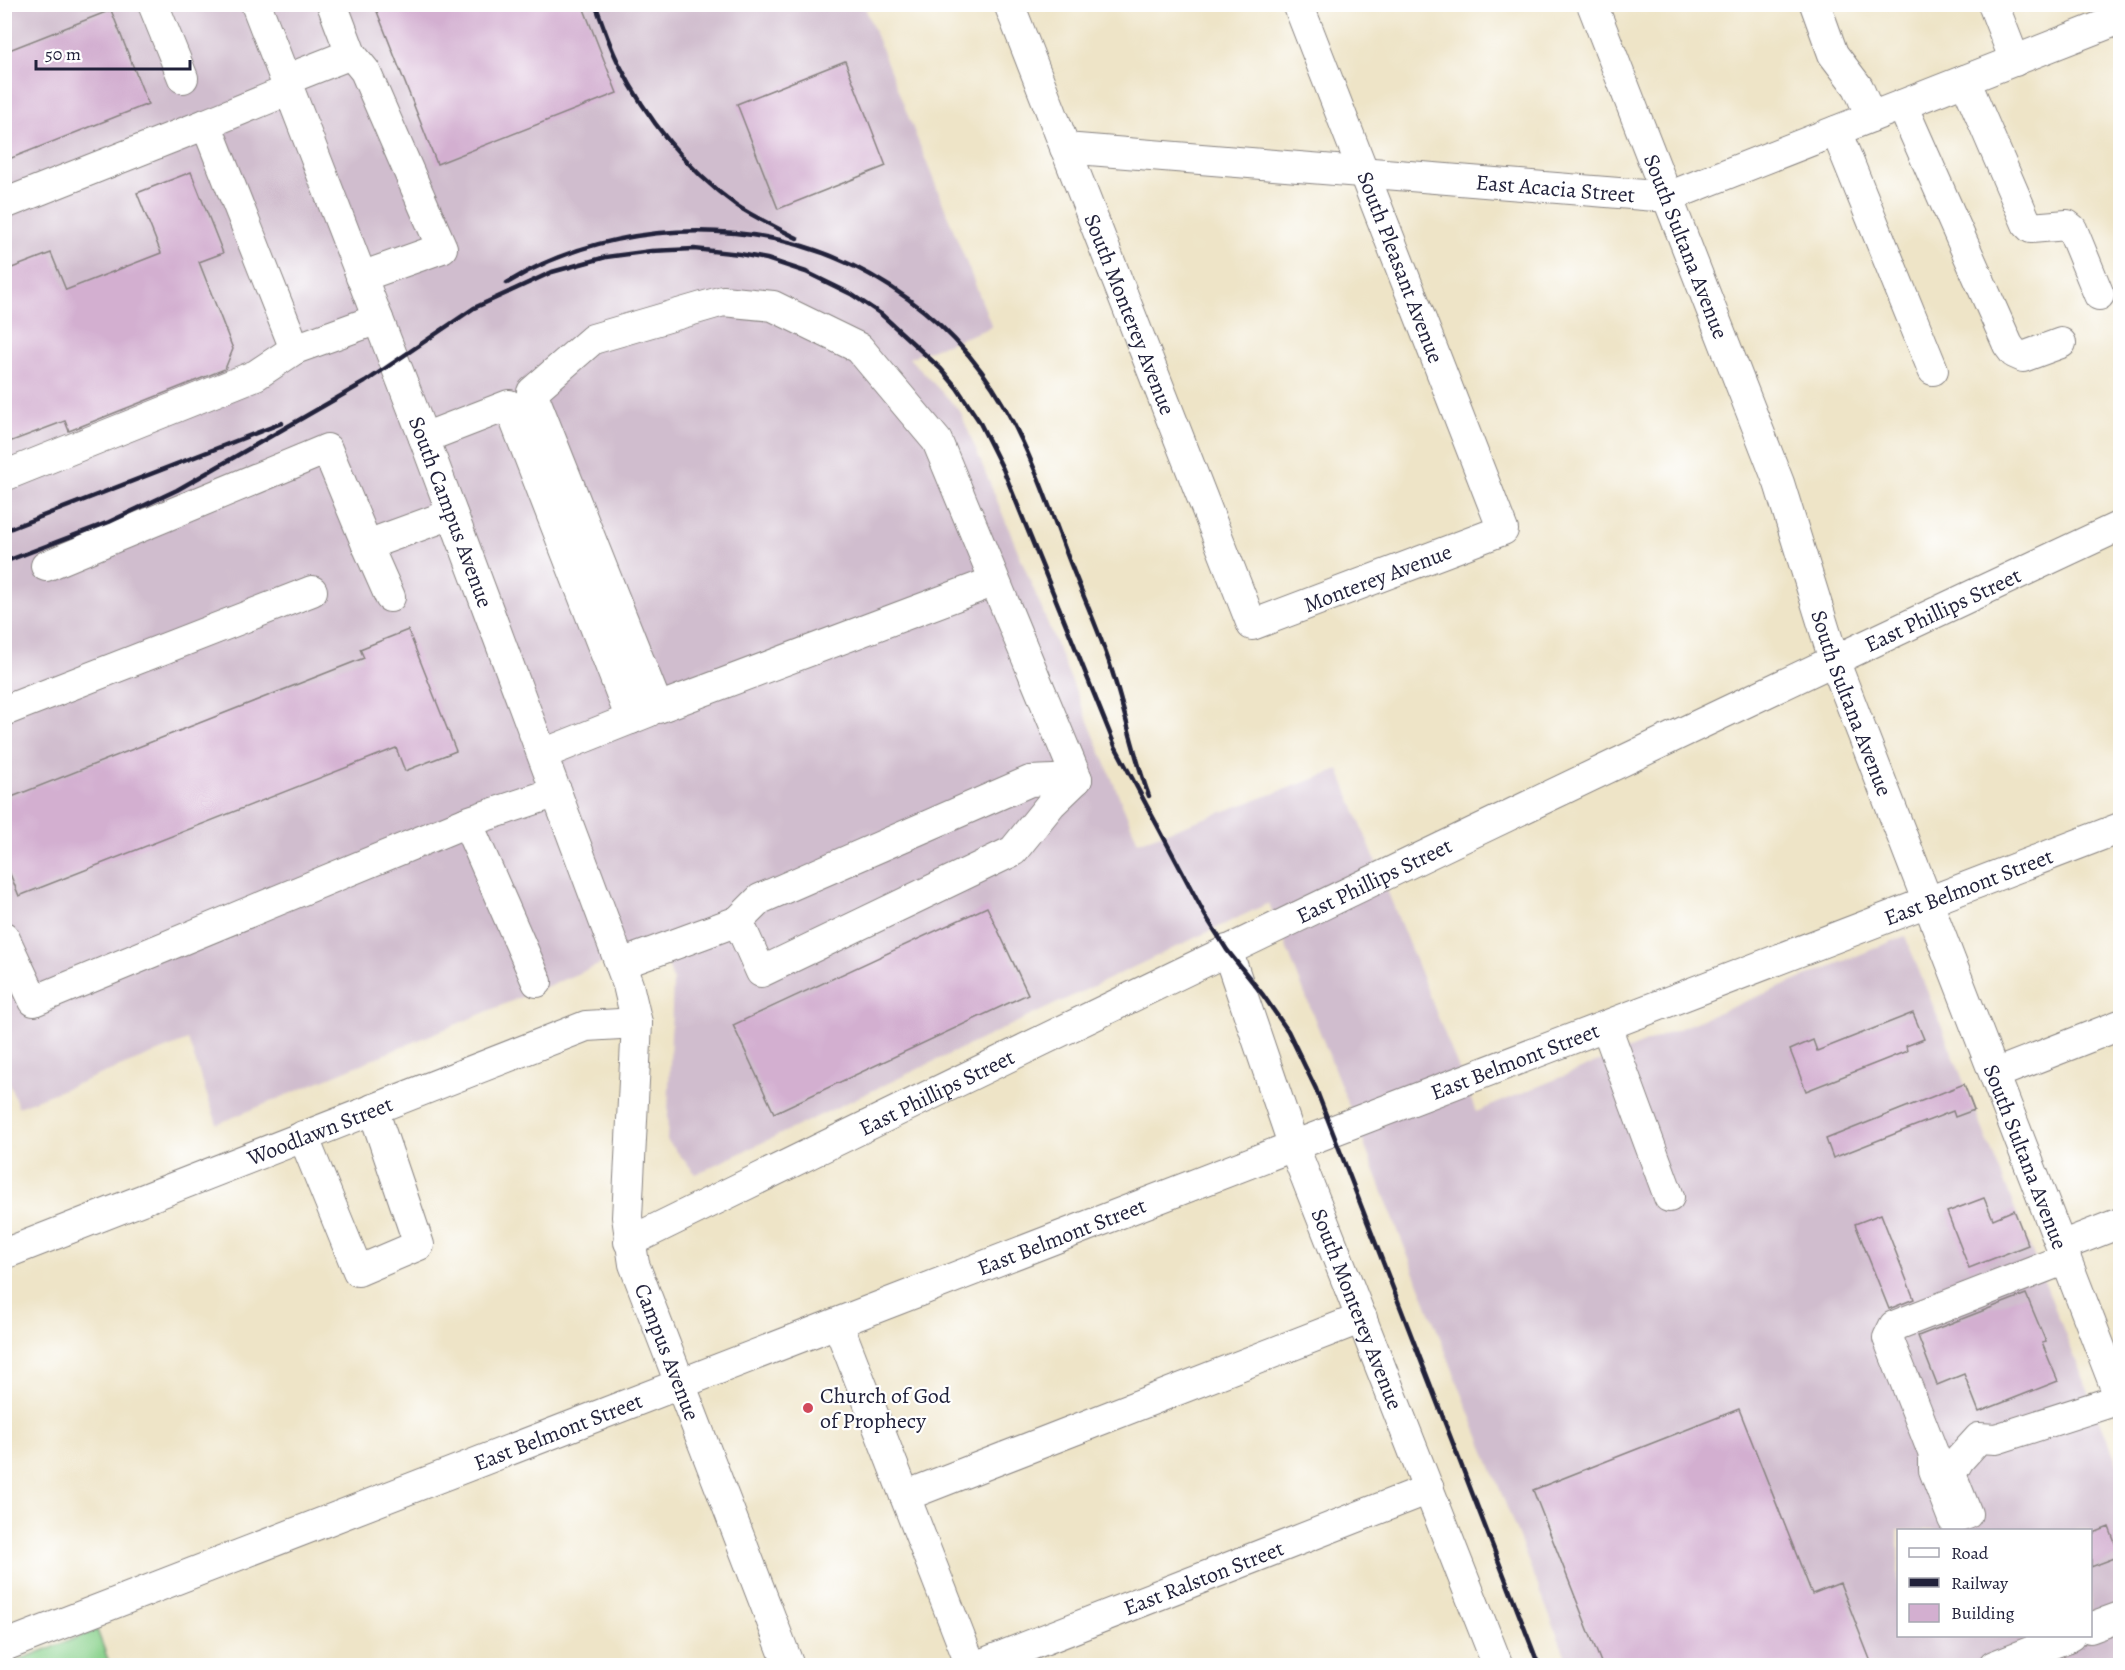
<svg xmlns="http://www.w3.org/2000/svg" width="2125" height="1670" viewBox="0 0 2125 1670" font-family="Alegreya,serif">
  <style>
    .industrial { fill: #d0bdce; fill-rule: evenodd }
    .green { fill: #89d18c; stroke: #567a64; stroke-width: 1.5 }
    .building { fill: #d3afd0 }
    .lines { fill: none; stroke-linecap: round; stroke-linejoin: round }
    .minor-casing { stroke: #888381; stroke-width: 32 }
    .minor { stroke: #fff; stroke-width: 30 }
    .rail { stroke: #22223b; stroke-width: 4.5 }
    .poi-dot { fill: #d1495b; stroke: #fff; stroke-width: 2 }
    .labels { text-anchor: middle; stroke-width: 4.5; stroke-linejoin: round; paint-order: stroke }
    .street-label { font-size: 22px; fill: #22223b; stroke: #fff }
    .poi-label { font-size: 22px; fill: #22223b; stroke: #fff; text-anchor: start }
  </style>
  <rect width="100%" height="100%" fill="#fff"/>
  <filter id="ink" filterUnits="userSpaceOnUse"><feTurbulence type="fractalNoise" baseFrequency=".0167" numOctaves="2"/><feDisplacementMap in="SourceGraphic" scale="12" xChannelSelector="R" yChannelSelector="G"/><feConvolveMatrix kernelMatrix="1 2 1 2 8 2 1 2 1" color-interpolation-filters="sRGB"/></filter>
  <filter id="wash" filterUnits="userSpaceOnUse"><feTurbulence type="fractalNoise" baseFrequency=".008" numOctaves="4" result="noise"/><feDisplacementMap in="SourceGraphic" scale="24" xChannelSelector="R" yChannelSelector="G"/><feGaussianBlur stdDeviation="1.35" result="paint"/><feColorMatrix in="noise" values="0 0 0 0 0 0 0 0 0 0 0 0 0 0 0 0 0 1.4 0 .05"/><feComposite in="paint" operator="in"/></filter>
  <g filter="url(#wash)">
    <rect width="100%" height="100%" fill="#eee4c7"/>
    <path class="industrial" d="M4,5H864L992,327L909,358L960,411L1138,842L1339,770L1476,1112L1905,936L2120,1470V1665H1569L1269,903L696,1174L667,1140L673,981L661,939L217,1124L188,1040L18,1107L4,1068ZM1898,1530H2090V1636H1898Z"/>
    <path class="green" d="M97,1630L110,1665H6Z"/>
    <g id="blocks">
      <path class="building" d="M374,4H582L617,93L437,164Z
        M111,10L148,104L4,161V52Z
        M845,61L886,166L778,209L737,104Z
        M191,172L223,253L199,262L233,349L225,369L69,431L65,421L4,444V271L51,253L66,290L161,253L137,193Z
        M408,630L456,751L405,771L396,748L19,896L4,859V800L364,658L360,649Z
        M987,907L1028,994L774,1113L733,1025Z
        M1913,1013L1924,1039L1906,1046L1907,1051L1806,1091L1790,1050L1813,1040L1817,1051Z
        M1964,1084L1974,1110L1955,1117L1953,1111L1833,1158L1826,1139Z
        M1984,1198L1993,1219L2014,1210L2028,1245L1969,1268L1947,1212Z
        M1881,1214L1914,1299L1889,1309L1855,1224Z
        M2026,1294L2046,1342L2042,1343L2058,1381L1979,1412L1964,1374L1937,1385L1918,1336Z
        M1739,1409L1812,1594L1840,1583L1871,1662L1863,1665H1602L1533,1490Z
        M2109,1527L2120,1556L2091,1567V1534Z"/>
    </g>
  </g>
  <g filter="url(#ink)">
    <use href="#blocks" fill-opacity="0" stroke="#888381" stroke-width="1.5"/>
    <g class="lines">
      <g class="minor-casing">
        <g id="minor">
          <path d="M153,4L183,78"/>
          <path id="s1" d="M256,4L424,438L628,985L637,1023L627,1217L634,1264L789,1666"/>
          <path d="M332,4L351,54"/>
          <path id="s2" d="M1009,4L1252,625L1503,530L1298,4"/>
          <path id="s3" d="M1592,4L1779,483L1834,660L2120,1399"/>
          <path d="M1815,4L1833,54L1858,87L1871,117"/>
          <path d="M1993,4L2015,61"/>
          <path d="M285,80L351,54L365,71L442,248L361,277"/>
          <path d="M1965,80L2027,224L2031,228L2067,225L2072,229L2099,295"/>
          <path d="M1902,105L2008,345L2014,353L2023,357L2061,343"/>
          <path d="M206,124L289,90"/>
          <path d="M1836,131L1933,370"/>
          <path id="s4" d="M1065,148L1668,197L2120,19"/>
          <path d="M4,204L206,124L295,349"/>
          <path d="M424,438L509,405L631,719"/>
          <path d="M4,476L256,375L295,349L378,319"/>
          <path d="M46,566L327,449L367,545"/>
          <path d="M390,597L367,545L452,514"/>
          <path d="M4,711L312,591"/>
          <path d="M543,754L648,712"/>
          <path d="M738,921L760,899L1030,781L1077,779"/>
          <path d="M4,937L34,1001L467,822"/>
          <path id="s5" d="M1227,950L1294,1147L1498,1666"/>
          <path d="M621,964L738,921L761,972L1013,851L1051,804L1077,779L937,441L859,348L773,306L723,301L593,339L532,392L658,708L995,581"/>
          <path d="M537,982L467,822L557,792"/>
          <path d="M1606,1026L1669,1197"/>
          <path d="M1995,1074L2120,1025"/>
          <path d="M303,1136L358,1271L419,1245L373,1109"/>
          <path id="s6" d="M629,1242C1125,999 1621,759 2120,526"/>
          <path d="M2061,1246L2120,1223"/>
          <path id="s7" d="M4,1254L586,1026L637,1023"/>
          <path d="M2066,1259L1894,1326L1888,1338L1934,1455V1470L1953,1519L1967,1514L1951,1474L1959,1460L1979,1438L1996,1439L2120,1399"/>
          <path d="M838,1324L971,1666"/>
          <path d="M905,1496L1362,1318"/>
          <path d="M2090,1628L2120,1617"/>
          <path id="s8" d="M4,1646L1332,1131L2120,828"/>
          <path id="s9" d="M977,1666L1429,1489"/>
          <path d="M1994,1666L2071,1636"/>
        </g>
      </g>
      <use href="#minor" class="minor"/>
      <path class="rail" d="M595,4C603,24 609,45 619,64C646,118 687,170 736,205C755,218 776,227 797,238
        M507,283C575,241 656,226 735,233C846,243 949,309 1004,406C1031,453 1049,506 1068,557C1082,594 1099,630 1111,668C1125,710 1133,754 1149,796
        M4,531L282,423
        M4,562L109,522L177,490L365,382L474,308L552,272L606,257L651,251L694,249L740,254L767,259L806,272L851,294L881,314L941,369L957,388L979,421L1003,469L1115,746L1205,915L1227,950L1263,995L1288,1031L1316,1089L1539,1666"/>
    </g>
  </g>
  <circle class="poi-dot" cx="808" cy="1408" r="6"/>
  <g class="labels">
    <g class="street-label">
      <text dy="8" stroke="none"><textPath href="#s4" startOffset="492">East Acacia Street</textPath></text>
      <text dy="8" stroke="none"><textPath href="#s3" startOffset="260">South Sultana Avenue</textPath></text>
      <text transform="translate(1401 267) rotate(69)" y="8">South Pleasant Avenue</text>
      <text dy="8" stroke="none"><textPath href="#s2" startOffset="333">South Monterey Avenue</textPath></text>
      <text dy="8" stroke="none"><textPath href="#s1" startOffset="544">South Campus Avenue</textPath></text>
      <text dy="8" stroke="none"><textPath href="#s2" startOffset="801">Monterey Avenue</textPath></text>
      <text dy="8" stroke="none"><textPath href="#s6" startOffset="1458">East Phillips Street</textPath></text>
      <text dy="8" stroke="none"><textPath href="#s3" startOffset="746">South Sultana Avenue</textPath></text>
      <text dy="8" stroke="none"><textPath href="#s6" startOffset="828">East Phillips Street</textPath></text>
      <text dy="8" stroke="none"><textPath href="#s8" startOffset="2106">East Belmont Street</textPath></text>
      <text dy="8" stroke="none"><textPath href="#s8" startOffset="1620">East Belmont Street</textPath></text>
      <text dy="8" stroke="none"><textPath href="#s6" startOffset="342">East Phillips Street</textPath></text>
      <text dy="8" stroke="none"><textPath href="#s7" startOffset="339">Woodlawn Street</textPath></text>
      <text dy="8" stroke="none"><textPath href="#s3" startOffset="1232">South Sultana Avenue</textPath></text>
      <text dy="8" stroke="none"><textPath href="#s8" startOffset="1134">East Belmont Street</textPath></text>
      <text dy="8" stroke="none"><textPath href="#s5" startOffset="382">South Monterey Avenue</textPath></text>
      <text dy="8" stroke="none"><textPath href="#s1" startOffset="1424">Campus Avenue</textPath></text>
      <text dy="8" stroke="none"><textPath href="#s8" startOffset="594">East Belmont Street</textPath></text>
      <text dy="8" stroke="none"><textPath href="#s9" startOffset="243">East Ralston Street</textPath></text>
    </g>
    <g class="poi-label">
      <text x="820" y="1403">Church of God<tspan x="820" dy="25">of Prophecy</tspan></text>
    </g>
  </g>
  <rect width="2125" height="1670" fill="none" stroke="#fff" stroke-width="24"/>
  <rect x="1897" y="1529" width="195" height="108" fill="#ffffff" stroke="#a7a7b1" stroke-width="1.5"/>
  <rect x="1909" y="1548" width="30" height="9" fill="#ffffff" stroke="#a7a7b1" stroke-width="1.5"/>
  <text x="1951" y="1559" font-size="18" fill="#22223b">Road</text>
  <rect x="1909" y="1578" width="30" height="9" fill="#22223b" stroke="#a7a7b1" stroke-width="1.5"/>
  <text x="1951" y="1589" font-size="18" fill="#22223b">Railway</text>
  <rect x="1909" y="1604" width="30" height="18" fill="#d3afd0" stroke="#a7a7b1" stroke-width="1.5"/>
  <text x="1951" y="1619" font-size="18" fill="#22223b">Building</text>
  <path d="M36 60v9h154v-9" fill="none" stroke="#22223b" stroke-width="3"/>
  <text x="45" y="60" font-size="18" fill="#22223b" stroke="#ffffff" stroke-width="4.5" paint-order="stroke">50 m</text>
</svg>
